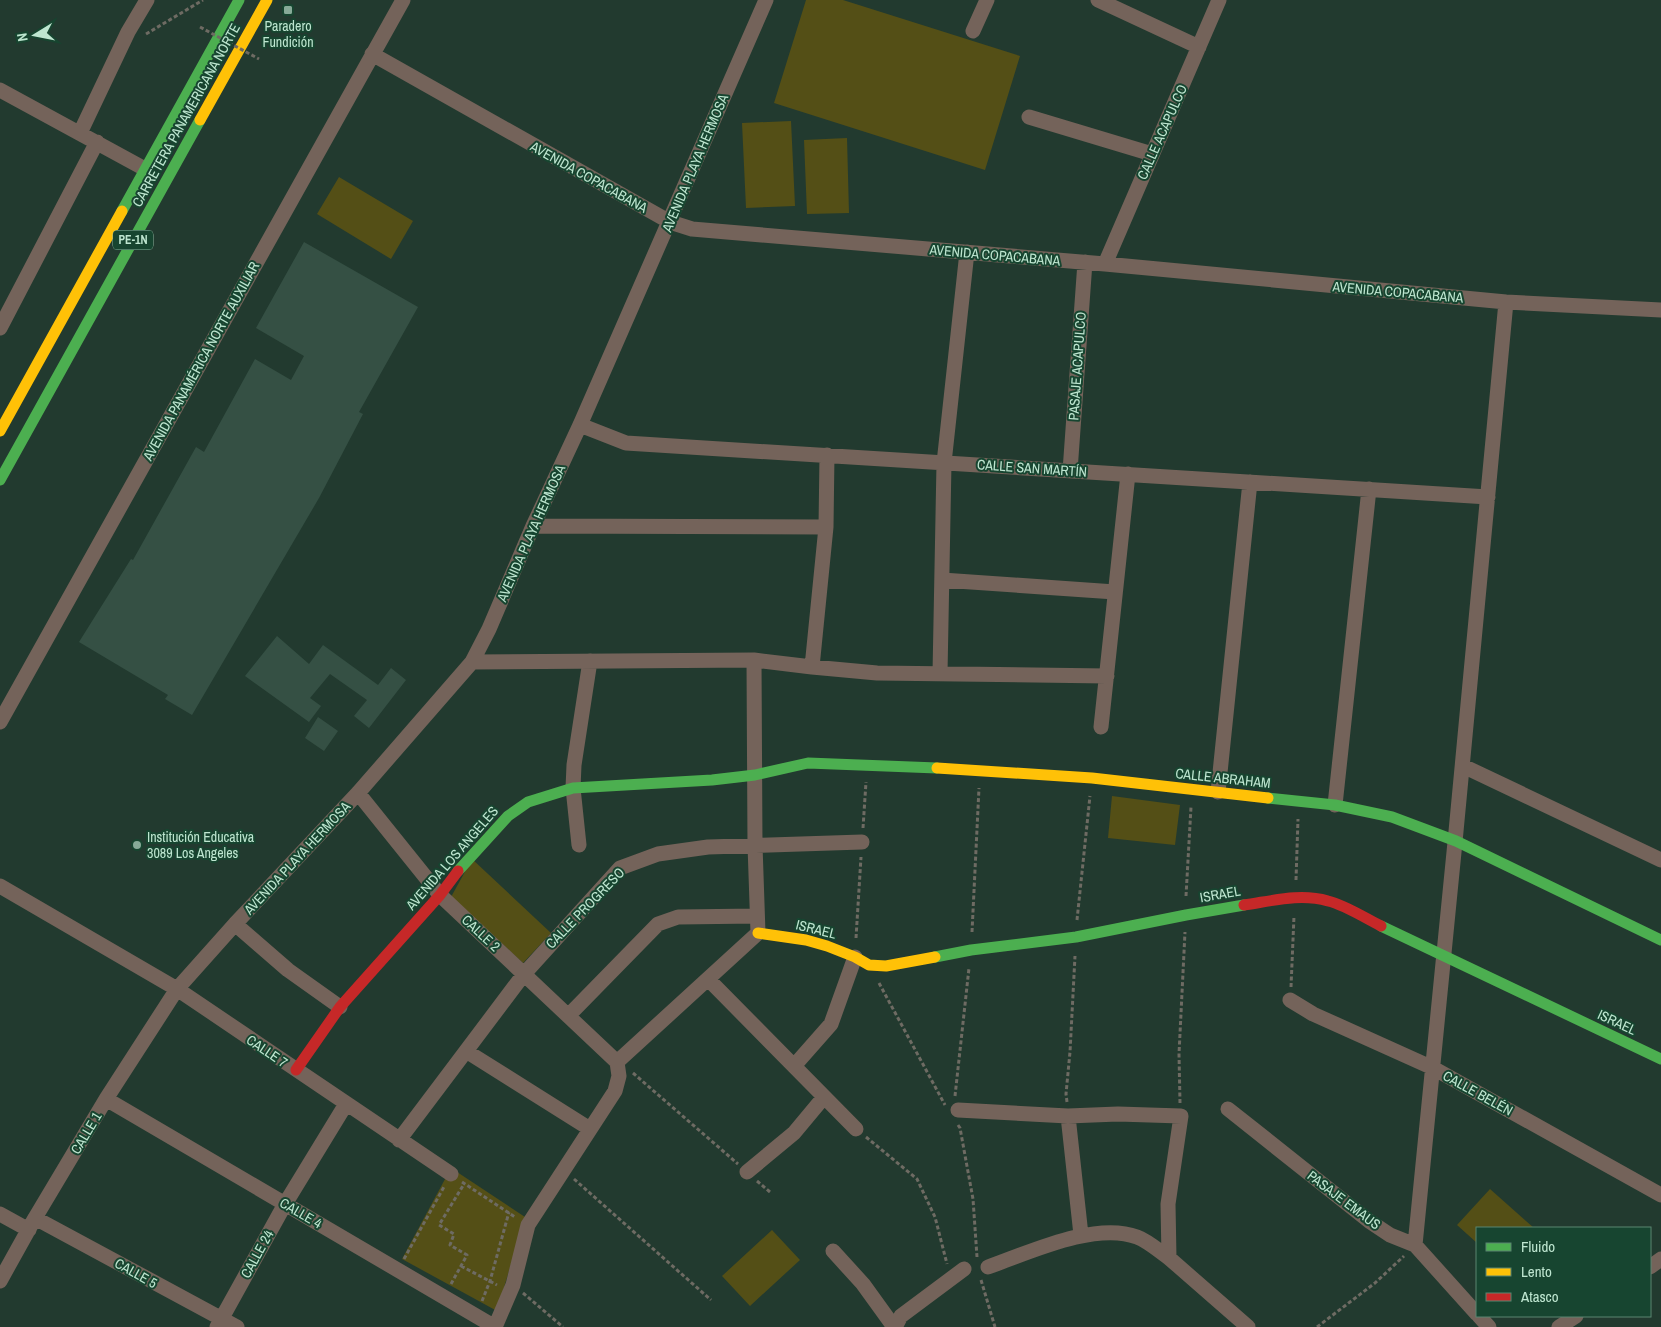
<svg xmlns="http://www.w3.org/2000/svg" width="1661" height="1327" viewBox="0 0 1661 1327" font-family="'Archivo Narrow',sans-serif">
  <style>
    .green { fill: #544f16 }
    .building { fill: #355044 }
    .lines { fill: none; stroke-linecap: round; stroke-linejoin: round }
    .path { stroke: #6e6b63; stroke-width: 3; stroke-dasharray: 4 2.5; stroke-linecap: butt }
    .street { stroke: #74635a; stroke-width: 15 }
    .fast { stroke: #4caf50; stroke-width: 11 }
    .slow { stroke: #ffc107; stroke-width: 11 }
    .jam { stroke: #c62828; stroke-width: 11 }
    .path-bridge { stroke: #6e6b63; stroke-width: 3; stroke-dasharray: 4 2.5; stroke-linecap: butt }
    .poi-dot { fill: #87aa98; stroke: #174530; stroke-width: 2 }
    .labels { text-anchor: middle; stroke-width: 4; stroke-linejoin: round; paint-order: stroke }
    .shield { fill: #174530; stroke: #8cb6a0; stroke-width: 1 }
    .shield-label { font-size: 12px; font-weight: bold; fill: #bee6d0 }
    .poi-label { font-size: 14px; fill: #bee6d0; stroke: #174530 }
    .street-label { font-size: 14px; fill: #bee6d0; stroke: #174530 }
  </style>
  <rect width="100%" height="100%" fill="#223a2f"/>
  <path class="green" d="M806,0H843L1020,56L985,170L774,103Z
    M791,121L795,206L746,208L742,123Z
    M847,138L849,213L807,214L804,140Z
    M339,177L413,221L391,259L317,214Z
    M1112,796L1180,805L1175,845L1108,838Z
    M472,859L551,933L523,963L451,897Z
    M451,1168L525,1217L497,1311L402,1259Z
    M1490,1189L1534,1228H1477V1243L1457,1225Z
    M772,1230L800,1260L750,1306L722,1276Z"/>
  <path class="building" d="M304,242L418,307L359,412L363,414L319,498L192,715L165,699L168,695L79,642L131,559L133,560L196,447L204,452L255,359L291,380L304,356L256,328Z
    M277,636L309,664L323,645L378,685L391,668L406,680L369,728L354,716L367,700L330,674L310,698L321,706L309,722L245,676Z
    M318,717L338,731L324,751L305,738Z"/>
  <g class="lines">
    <path class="path" d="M146,34L203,0
      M863,828L866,782
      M1296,880L1298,819
      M1186,896L1191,807
      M1077,920L1090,796
      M972,932L979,788
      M856,938L861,857
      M879,983L945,1105
      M1291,987L1294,916
      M633,1073L738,1164
      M955,1096L969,968
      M1067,1102L1066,1094L1070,1052L1075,956
      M1180,1103L1179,1054L1185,932
      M958,1125L960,1128L973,1199L977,1257
      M866,1137L917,1179L935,1217L947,1264
      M574,1179L711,1300
      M757,1181L770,1192
      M462,1182L515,1217
      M404,1259L445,1185
      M461,1266L497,1285
      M981,1280L995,1327
      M451,1284L467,1255L450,1245L454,1234L439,1225L464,1184
      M523,1293L563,1327
      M482,1301L490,1281L509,1212
      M1317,1327L1375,1283L1404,1256"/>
    <path class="street" d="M1098,0L1199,47
      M973,31L987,0
      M372,54L670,222L692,229L1105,264L1506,302L1661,310
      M0,90L145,169
      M1029,117L1152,154
      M80,133L128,32L147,0
      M1105,264L1219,0
      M0,328L97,142
      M580,425L626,443L1488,497
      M1070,471L1085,262
      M533,526L826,527
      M942,580L1115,592
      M472,662L754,660L812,667L877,673L1107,676
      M812,667L826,527L827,455
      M940,674L944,463L967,252
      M0,722L403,0
      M1101,727L1128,474
      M1463,766L1661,860
      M1218,792L1250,482
      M358,793L440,895L617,1062
      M1335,805L1369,489
      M579,845L573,788L574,765L590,661
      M0,886L177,989L451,1174
      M235,924L288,970L340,1007
      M708,979L856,1129
      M1290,1000L1313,1014L1433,1068L1661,1195
      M568,1016L658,924L678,917L757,916
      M466,1051L590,1129
      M794,1066L831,1024L855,957
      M106,1099L495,1327
      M1228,1109L1369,1221L1390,1235L1415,1245L1477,1314
      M958,1110L1068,1116L1118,1114L1181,1116L1168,1204L1169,1258L1248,1327
      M1068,1116L1081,1235
      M399,1140L524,974L620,868L658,854L708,847L862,842
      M747,1172L794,1133L824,1097
      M0,1214L29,1230
      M35,1218L237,1327
      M1415,1245C1447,931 1477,616 1506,302
      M833,1251L863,1284L894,1327
      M988,1267C1028,1253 1095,1221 1137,1237C1148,1241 1159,1251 1169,1258
      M1650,1267L1661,1259
      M0,1281L35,1218L106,1099L177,989L235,924L358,793L472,662L489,629L533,526L580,425L766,0
      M1479,1316L1489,1327
      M217,1327L285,1204L346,1104
      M495,1327L513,1285L528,1225L615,1091L619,1076L617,1062L758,933L755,845L754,660
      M895,1327L901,1316L964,1269
      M1559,1327L1576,1316"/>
    <path class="fast" d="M122,211L239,0
      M0,480L200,120
      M1268,798L1335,805L1392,817L1456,841L1661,940
      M458,871L508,816L528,802L573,788L712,780L755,775L808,763L937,768
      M1381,926L1661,1059
      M935,957L971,950L1076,937L1186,915L1244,905"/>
    <path class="slow" d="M200,120L267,0
      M0,431L122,211
      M937,768L1092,778L1268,798
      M758,933L806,940L827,946L855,957L869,965L886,966L935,957"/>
    <path class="jam" d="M1244,905C1272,901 1300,893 1328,901C1345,905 1365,918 1381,926
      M296,1070L340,1007L440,895L458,871"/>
    <path class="path-bridge" d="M200,27L259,59"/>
  </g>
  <g class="poi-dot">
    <rect x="283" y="5" width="10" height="10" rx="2.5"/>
    <circle cx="137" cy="845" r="5"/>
  </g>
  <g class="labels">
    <rect class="shield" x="113" y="230.5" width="40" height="19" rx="4"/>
    <g class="shield-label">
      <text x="133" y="244">PE-1N</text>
    </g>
    <g class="poi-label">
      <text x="288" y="31">Paradero<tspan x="288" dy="16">Fundición</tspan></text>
      <text x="147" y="842" text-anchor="start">Institución Educativa<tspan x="147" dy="16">3089 Los Angeles</tspan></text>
    </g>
    <g class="street-label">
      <text transform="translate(186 115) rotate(-61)" y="5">CARRETERA PANAMERICANA NORTE</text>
      <text transform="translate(1162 132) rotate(-66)" y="5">CALLE ACAPULCO</text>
      <text transform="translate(695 163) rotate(-67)" y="5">AVENIDA PLAYA HERMOSA</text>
      <text transform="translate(589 177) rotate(29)" y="5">AVENIDA COPACABANA</text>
      <text transform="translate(995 255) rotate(5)" y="5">AVENIDA COPACABANA</text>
      <text transform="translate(1398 292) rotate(5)" y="5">AVENIDA COPACABANA</text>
      <text transform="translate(201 361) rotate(-61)" y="5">AVENIDA PANAMÉRICA NORTE AUXILIAR</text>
      <text transform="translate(1077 366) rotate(-86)" y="5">PASAJE ACAPULCO</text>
      <text transform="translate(1032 468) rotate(4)" y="5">CALLE SAN MARTÍN</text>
      <text transform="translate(531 533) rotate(-66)" y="5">AVENIDA PLAYA HERMOSA</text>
      <text transform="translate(1223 778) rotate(6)" y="5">CALLE ABRAHAM</text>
      <text transform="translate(297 858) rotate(-47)" y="5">AVENIDA PLAYA HERMOSA</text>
      <text transform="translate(452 858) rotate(-49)" y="5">AVENIDA LOS ANGELES</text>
      <text transform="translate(1220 894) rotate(-10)" y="5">ISRAEL</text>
      <text transform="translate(585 908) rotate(-46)" y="5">CALLE PROGRESO</text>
      <text transform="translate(816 929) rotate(14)" y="5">ISRAEL</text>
      <text transform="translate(481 933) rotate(43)" y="5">CALLE 2</text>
      <text transform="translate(1617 1022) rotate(25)" y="5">ISRAEL</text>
      <text transform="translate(267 1051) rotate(34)" y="5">CALLE 7</text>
      <text transform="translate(1478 1093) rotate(29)" y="5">CALLE BELÉN</text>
      <text transform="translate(86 1133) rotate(-59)" y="5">CALLE 1</text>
      <text transform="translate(1344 1200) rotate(37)" y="5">PASAJE EMAUS</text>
      <text transform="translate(301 1213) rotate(30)" y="5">CALLE 4</text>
      <text transform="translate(257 1254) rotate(-61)" y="5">CALLE 24</text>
      <text transform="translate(136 1273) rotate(29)" y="5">CALLE 5</text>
    </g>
  </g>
  <rect x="1476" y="1227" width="175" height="90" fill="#174530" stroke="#5a8570"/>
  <rect x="1486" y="1243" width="25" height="8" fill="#4caf50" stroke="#5a8570"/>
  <text x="1521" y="1252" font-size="15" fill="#bee6d0">Fluido</text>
  <rect x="1486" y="1268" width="25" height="8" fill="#ffc107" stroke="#5a8570"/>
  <text x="1521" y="1277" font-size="15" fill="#bee6d0">Lento</text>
  <rect x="1486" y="1293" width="25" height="8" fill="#c62828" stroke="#5a8570"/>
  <text x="1521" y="1302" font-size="15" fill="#bee6d0">Atasco</text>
  <g transform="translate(35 35) rotate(260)" stroke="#174530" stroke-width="4" paint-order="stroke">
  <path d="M0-4L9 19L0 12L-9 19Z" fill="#bee6d0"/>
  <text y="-8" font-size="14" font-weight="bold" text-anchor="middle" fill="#bee6d0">N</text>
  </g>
</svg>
